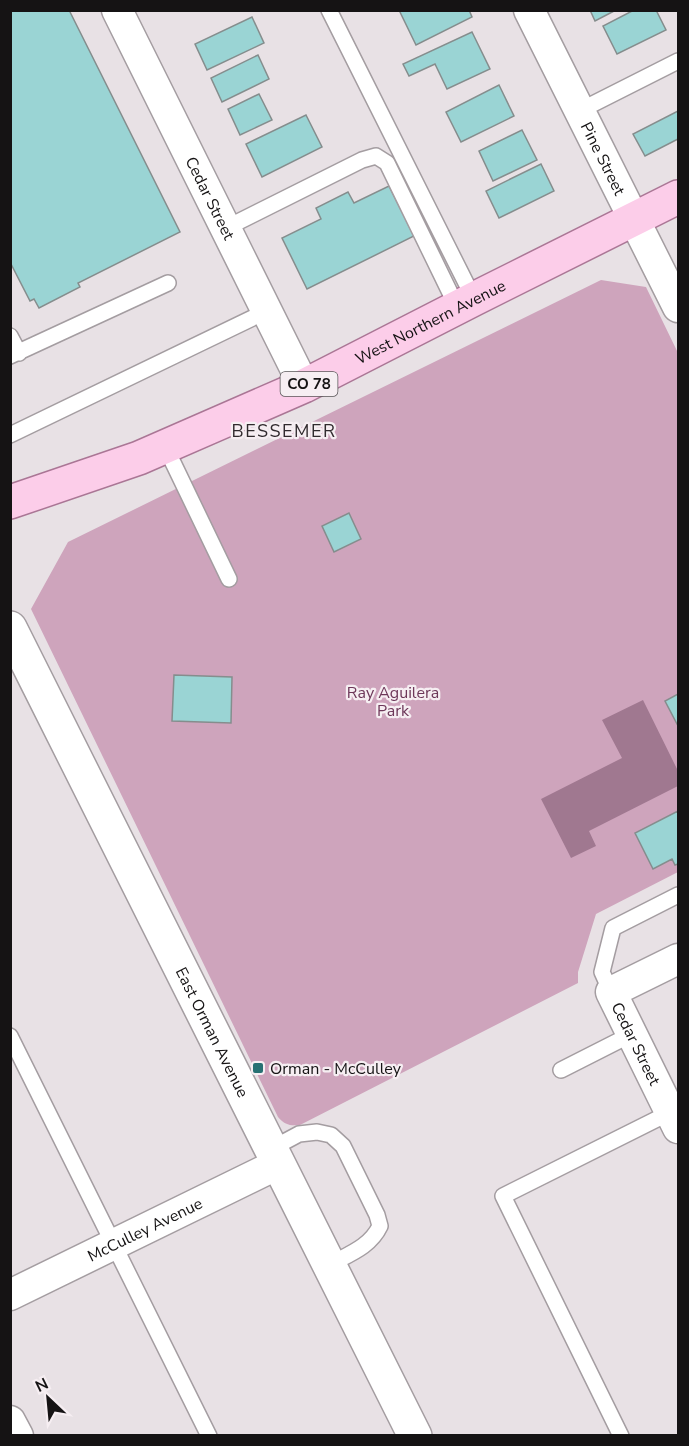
<svg xmlns="http://www.w3.org/2000/svg" width="689" height="1446" viewBox="0 0 689 1446" font-family="'Nunito Sans',sans-serif">
  <style>
    .green { fill: #cea4bc }
    .water { fill: #a07890 }
    .building { fill: #9ad4d4; stroke: #858d8d; stroke-width: 1.5 }
    .lines { fill: none; stroke-linecap: round; stroke-linejoin: round }
    .service-casing { stroke: #a49da1; stroke-width: 18 }
    .minor-casing { stroke: #a49da1; stroke-width: 33 }
    .tertiary-casing { stroke: #a49da1; stroke-width: 36 }
    .primary-casing { stroke: #aa7695; stroke-width: 36 }
    .service { stroke: #fff; stroke-width: 15 }
    .minor { stroke: #fff; stroke-width: 30 }
    .tertiary { stroke: #fff; stroke-width: 33 }
    .primary { stroke: #fccde9; stroke-width: 33 }
    .poi-dot { fill: #277173; stroke: #f6eef2; stroke-width: 2 }
    .labels { text-anchor: middle; stroke-width: 4.5; stroke-linejoin: round; paint-order: stroke }
    .shield { fill: #f6eef2; stroke: #585557; stroke-width: 1.5 }
    .shield-label { font-size: 15px; font-weight: bold; fill: #151314 }
    .street-label { font-size: 16px; fill: #151314; stroke: #f6eef2 }
    .park-label { font-size: 16px; fill: #6d3759; stroke: #f6eef2 }
    .poi-label { font-size: 16px; fill: #151314; stroke: #f6eef2; text-anchor: start }
    .neighbourhood-label { font-size: 18px; letter-spacing: 1.5px; fill: #302a2d; stroke: #f6eef2 }
  </style>
  <rect width="100%" height="100%" fill="#e8e1e5"/>
  <path class="green" d="M601,280L646,287L678,353V872L596,914L578,972V983L300,1125C290,1126 285,1125 278,1117L31,609L68,542Z"/>
  <path class="water" d="M643,700L678,771V786L589,831L596,846L571,858L541,799L622,758L602,720Z"/>
  <path class="building" d="M10,10H69L180,232L78,283L80,287L39,308L34,299L30,301L10,262Z
    M399,10H469L472,17L416,45Z
    M590,10H616L595,21Z
    M634,10H656L666,30L617,54L603,26Z
    M252,17L264,43L207,70L195,44Z
    M472,32L490,69L447,89L435,64L409,76L403,64Z
    M258,55L269,79L222,102L211,78Z
    M499,85L514,116L461,142L446,112Z
    M259,94L272,120L240,135L228,109Z
    M678,111V139L645,156L633,134Z
    M306,115L322,147L262,177L246,144Z
    M522,130L537,160L493,181L479,151Z
    M541,164L554,191L499,218L486,191Z
    M389,186L414,236L307,289L282,238L321,219L316,208L348,192L354,203Z
    M349,513L361,539L334,552L322,526Z
    M174,675L232,677L231,723L172,721Z
    M678,694V723L677,724L665,701Z
    M678,811V864L675,865L672,859L653,869L635,833Z"/>
  <g class="lines">
    <g class="service-casing">
      <path id="service" d="M329,10L474,299
        M579,111L678,61
        M226,228L362,160L376,156L387,163L457,307
        M10,336L19,353
        M10,356L168,283
        M10,435L267,311
        M165,446L229,579
        M611,992L602,972L613,928L678,895
        M10,1036L209,1436
        M561,1070L632,1034
        M271,1149L299,1134L317,1132L331,1135L343,1146L377,1215L380,1226C370,1247 349,1254 329,1265
        M621,1436L503,1196L671,1112"/>
    </g>
    <g class="minor-casing">
      <g id="minor">
        <path id="s1" d="M117,10L304,386"/>
        <path id="s2" d="M529,10L678,307"/>
        <path id="s3" d="M678,959L611,992L678,1128"/>
        <path id="s4" d="M10,1295L278,1164"/>
        <path d="M10,1421L18,1436"/>
      </g>
    </g>
    <g class="tertiary-casing">
      <g id="tertiary">
        <path id="s5" d="M10,628L415,1436"/>
      </g>
    </g>
    <g class="primary-casing">
      <g id="primary">
        <path id="s6" d="M10,502L139,458L304,386L474,299L678,197"/>
      </g>
    </g>
    <use href="#service" class="service"/>
    <use href="#minor" class="minor"/>
    <use href="#tertiary" class="tertiary"/>
    <use href="#primary" class="primary"/>
  </g>
  <rect class="poi-dot" x="252" y="1062" width="12" height="12" rx="3"/>
  <g class="labels">
    <rect class="shield" x="280.5" y="372" width="57" height="24" rx="4.5"/>
    <g class="shield-label">
      <text x="309" y="389">CO 78</text>
    </g>
    <g class="street-label">
      <text dy="6" stroke="none"><textPath href="#s2" startOffset="166">Pine Street</textPath></text>
      <text dy="6" stroke="none"><textPath href="#s1" startOffset="210">Cedar Street</textPath></text>
      <text dy="6" stroke="none"><textPath href="#s6" startOffset="458">West Northern Avenue</textPath></text>
      <text dy="6" stroke="none"><textPath href="#s5" startOffset="452">East Orman Avenue</textPath></text>
      <text dy="6" stroke="none"><textPath href="#s3" startOffset="132">Cedar Street</textPath></text>
      <text dy="6" stroke="none"><textPath href="#s4" startOffset="150">McCulley Avenue</textPath></text>
    </g>
    <g class="park-label">
      <text x="393" y="698">Ray Aguilera<tspan x="393" dy="18">Park</tspan></text>
    </g>
    <g class="poi-label">
      <text x="270" y="1074">Orman - McCulley</text>
    </g>
    <g class="neighbourhood-label">
      <text x="284" y="437">BESSEMER</text>
    </g>
  </g>
  <rect width="689" height="1446" fill="none" stroke="#151314" stroke-width="24"/>
  <g transform="translate(48 1398) rotate(334)" stroke="#f6eef2" stroke-width="4.5" paint-order="stroke">
  <path d="M0-4.5L10 22L0 15L-10 22Z" fill="#151314"/>
  <text y="-9" font-size="16" font-weight="bold" text-anchor="middle" fill="#151314">N</text>
  </g>
</svg>
